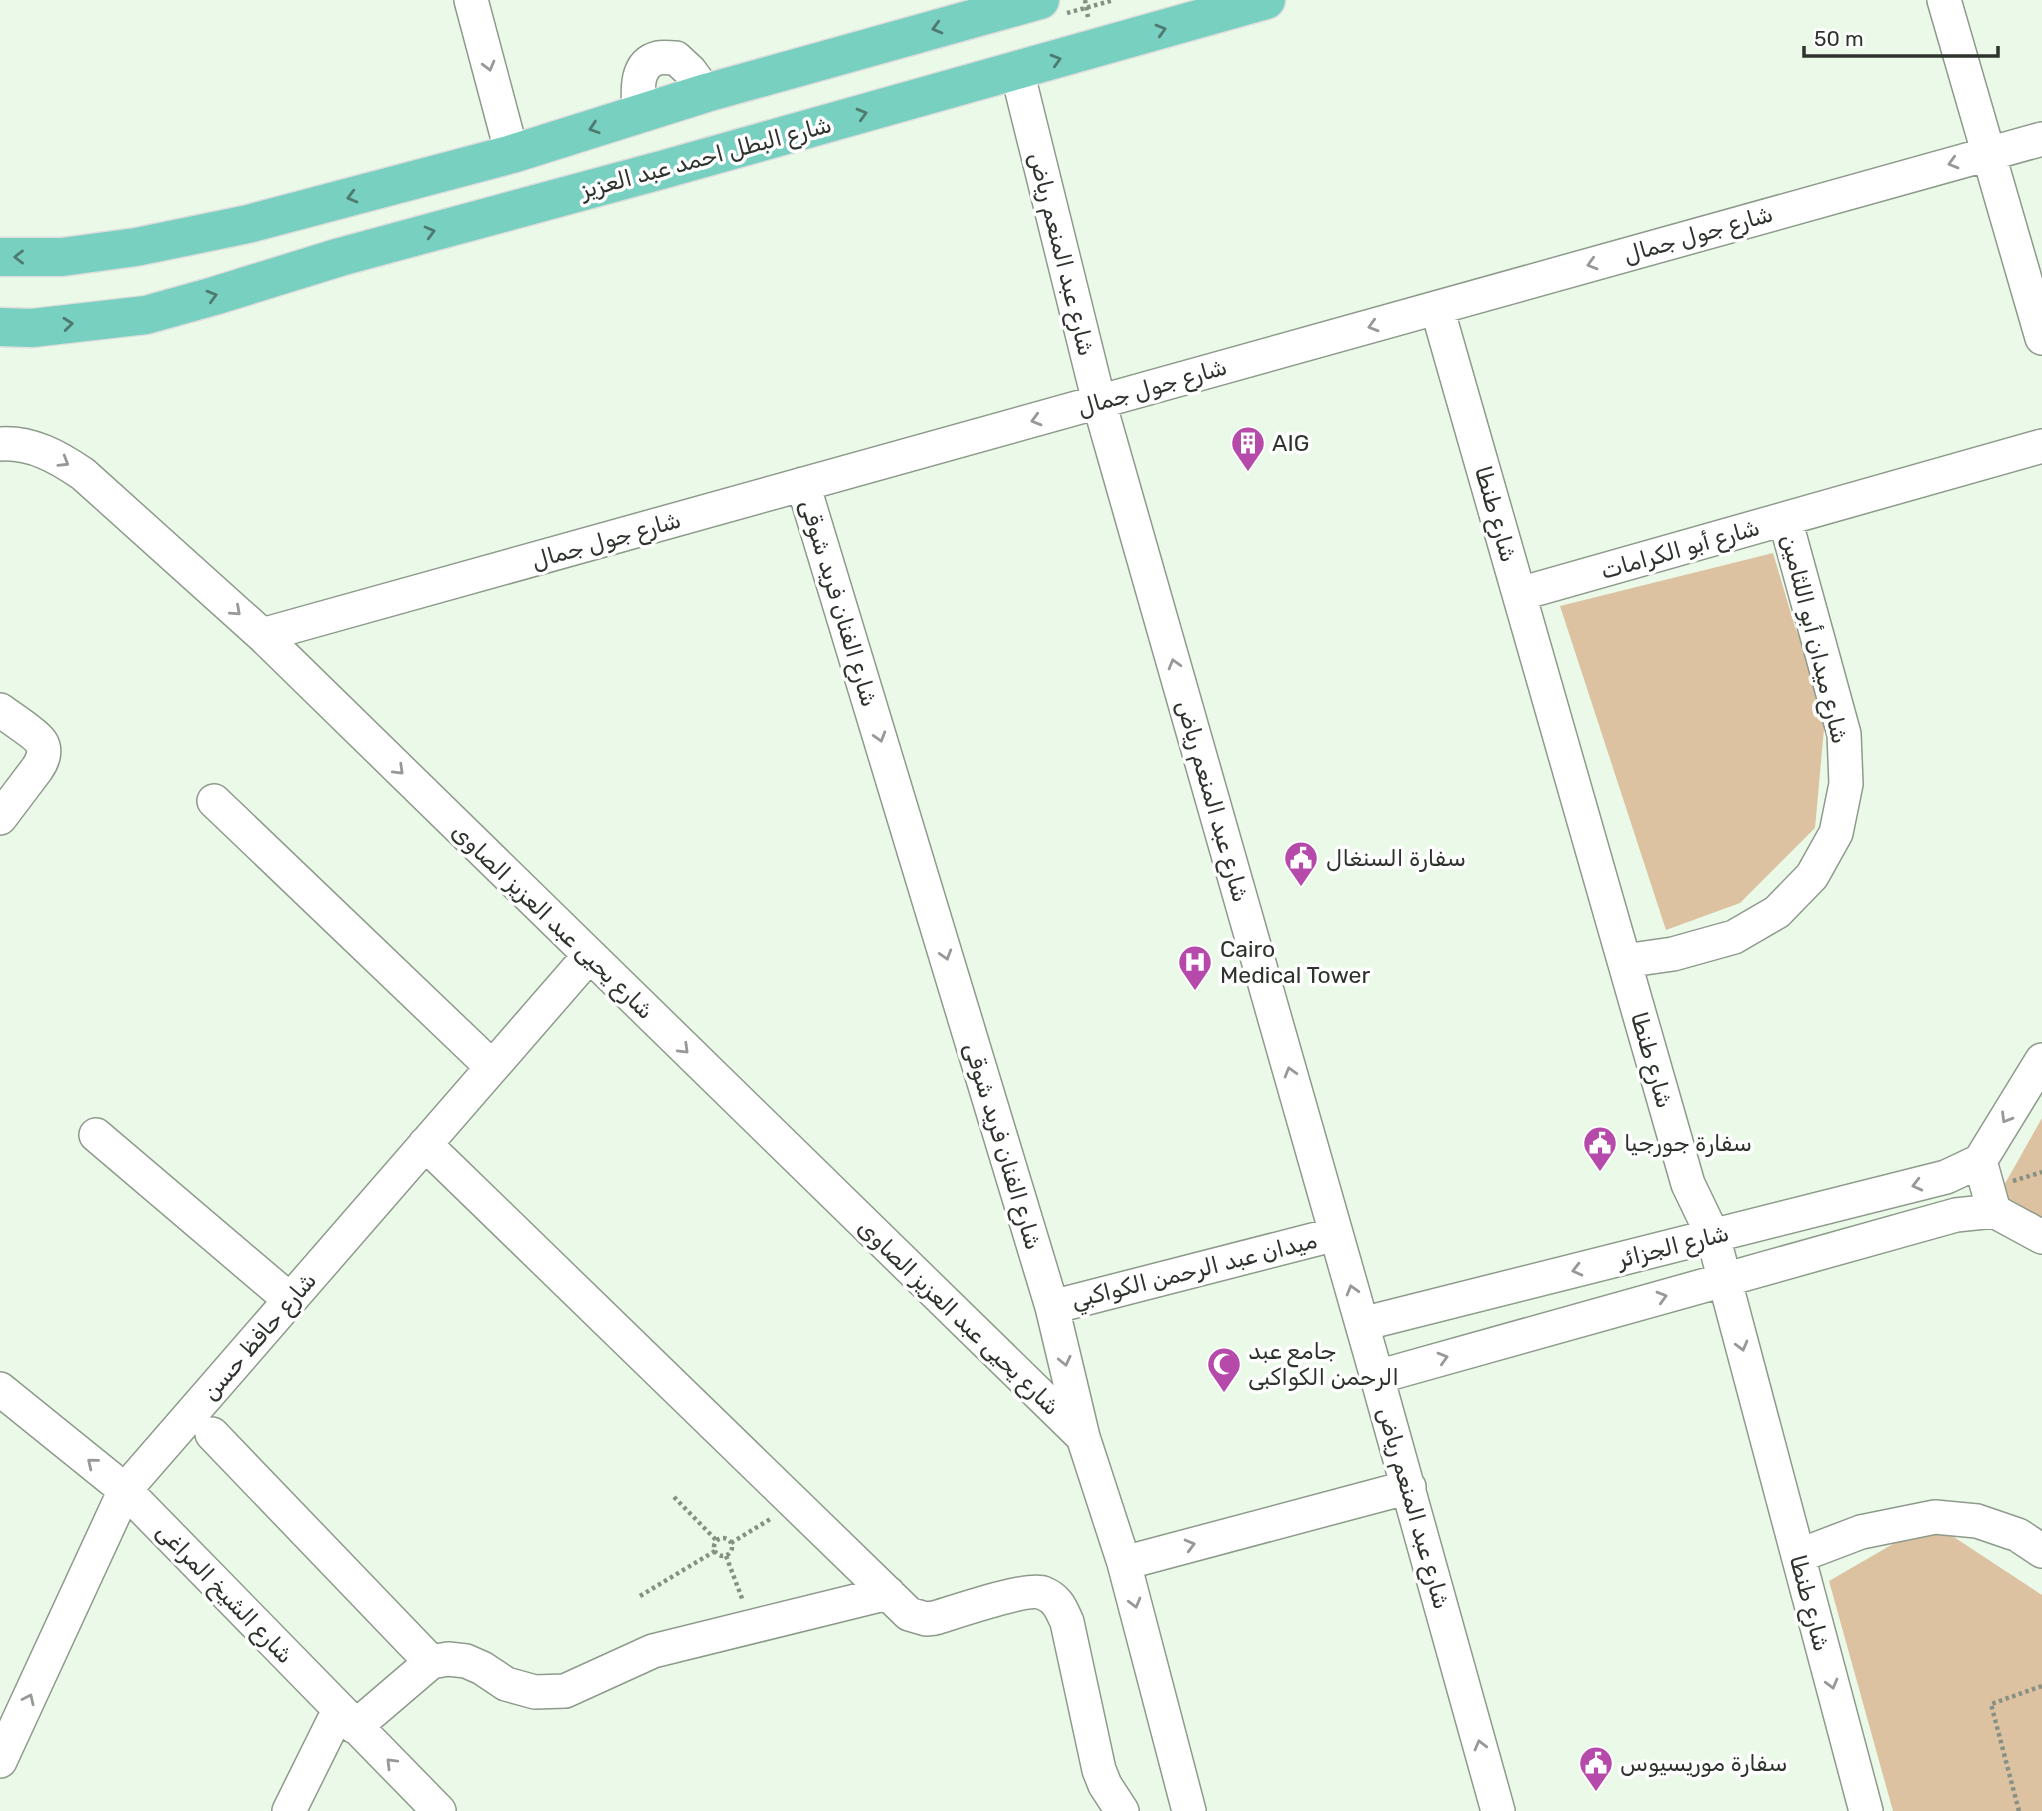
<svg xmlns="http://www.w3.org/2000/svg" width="2042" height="1811" viewBox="0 0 2042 1811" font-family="Rubik,'Noto Sans Arabic',sans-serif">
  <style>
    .green { fill: #dcc2a1 }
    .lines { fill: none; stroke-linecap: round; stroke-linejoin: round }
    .minor-casing { stroke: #8e9b8c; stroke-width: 36 }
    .major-casing { stroke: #dededd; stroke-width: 41 }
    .path { stroke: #879085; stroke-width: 4.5; stroke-dasharray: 3.5 3.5; stroke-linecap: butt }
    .minor { stroke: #fff; stroke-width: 33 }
    .major { stroke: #78d0c1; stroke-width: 38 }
    .oneway { stroke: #4f7a70 }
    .oneway2 { stroke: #969996 }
    .labels { text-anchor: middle; stroke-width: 7; stroke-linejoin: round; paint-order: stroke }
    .street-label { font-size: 23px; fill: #2e332d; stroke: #fff }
    .poi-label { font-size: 23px; fill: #2e332d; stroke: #fff; text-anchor: start }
  </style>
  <rect width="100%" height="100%" fill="#ebf9e9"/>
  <path class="green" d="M1773,553L1795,627L1826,707L1815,828L1740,903L1666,930L1560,606Z
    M2042,1118V1219L1998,1196Z
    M1931,1522L2042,1595V1811H1893L1829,1581Z"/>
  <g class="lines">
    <g class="minor-casing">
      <path id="minor" d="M471,0L512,154
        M1944,0L2042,338
        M1017,71L1099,402L1377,1377L1498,1811
        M639,113C638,94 634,64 658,58C663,57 671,58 676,58L690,71L706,93
        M1437,308L1688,1184L1713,1236L1866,1811
        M0,444C32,442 58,457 83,474L262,635L1083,1437
        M803,484L1052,1307L1083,1437L1124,1563L1189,1811
        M1519,594L2042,446
        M262,635L2042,139
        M0,710C8,716 37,735 41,742C47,751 42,762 37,769L0,818
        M214,801L492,1067
        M1624,961L1673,954L1734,937L1777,912L1812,876L1836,833L1846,784L1844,734L1785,519
        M2042,1060L1980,1161L1994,1211L2042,1237
        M96,1135L290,1300
        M425,1144L909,1614L926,1619L935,1618C955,1612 1027,1587 1043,1593C1058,1599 1061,1609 1067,1622L1099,1770L1105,1785L1122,1811
        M1052,1307L1336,1234
        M1362,1324L1946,1177L1980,1161
        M1377,1377L1956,1215L1994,1211
        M0,1389L125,1490L439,1811
        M212,1434L431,1662
        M1798,1556L1861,1532L1935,1517L1977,1521L2018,1535L2042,1551
        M1124,1563L1409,1487
        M355,1727L431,1662L448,1659L466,1661L482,1668L506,1684L535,1692L565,1691L653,1651L888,1593
        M0,1761L125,1490L589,956
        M289,1811L339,1710"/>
    </g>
    <g class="major-casing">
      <path id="major" d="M0,257H62L136,247L248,224L512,154L706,93L1040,0
        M0,327L32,328L146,315L214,296L340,257L665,169L1266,0"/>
    </g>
    <path class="path" d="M1085,0L1088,17
      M1067,13L1114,0
      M2013,1181L2042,1172
      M674,1497L717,1541
      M714 1547a9 9 0 1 1 18 0a9 9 0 1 1-18 0Z
      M731,1543L772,1518
      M726,1556L743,1601
      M640,1596L715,1551
      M2019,1811L1991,1704L2042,1686"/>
    <use href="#minor" class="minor"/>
    <use href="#major" class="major"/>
  </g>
  <defs><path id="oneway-chevron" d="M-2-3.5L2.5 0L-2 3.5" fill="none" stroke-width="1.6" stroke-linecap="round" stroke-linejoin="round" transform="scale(1.75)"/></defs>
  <g class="oneway">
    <use href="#oneway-chevron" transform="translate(937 28) rotate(165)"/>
    <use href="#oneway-chevron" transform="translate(1161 30) rotate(-16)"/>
    <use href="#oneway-chevron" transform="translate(1056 60) rotate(-16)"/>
    <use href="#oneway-chevron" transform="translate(862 114) rotate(-16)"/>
    <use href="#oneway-chevron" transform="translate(594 128) rotate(162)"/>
    <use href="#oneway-chevron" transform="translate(352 197) rotate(165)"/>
    <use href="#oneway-chevron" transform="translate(430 232) rotate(-15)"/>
    <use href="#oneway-chevron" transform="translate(19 257) rotate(-180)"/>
    <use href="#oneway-chevron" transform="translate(212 296) rotate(-16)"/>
    <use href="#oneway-chevron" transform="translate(68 324) rotate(-6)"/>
  </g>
  <g class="oneway2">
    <use href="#oneway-chevron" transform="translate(489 66) rotate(75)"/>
    <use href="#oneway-chevron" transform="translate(1953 163) rotate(164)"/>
    <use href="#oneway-chevron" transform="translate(1592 264) rotate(164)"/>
    <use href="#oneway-chevron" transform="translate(1373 326) rotate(164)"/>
    <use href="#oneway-chevron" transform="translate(1036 420) rotate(164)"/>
    <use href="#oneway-chevron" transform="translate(64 462) rotate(31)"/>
    <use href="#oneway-chevron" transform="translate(236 611) rotate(42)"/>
    <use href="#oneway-chevron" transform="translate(1174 664) rotate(-106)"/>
    <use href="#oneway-chevron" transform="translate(880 737) rotate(73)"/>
    <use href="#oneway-chevron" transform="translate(399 770) rotate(44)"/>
    <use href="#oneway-chevron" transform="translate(946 955) rotate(73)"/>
    <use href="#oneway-chevron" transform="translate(684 1049) rotate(44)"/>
    <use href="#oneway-chevron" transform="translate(1290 1072) rotate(-106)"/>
    <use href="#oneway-chevron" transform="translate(2006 1118) rotate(121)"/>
    <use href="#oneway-chevron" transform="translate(1917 1185) rotate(166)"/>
    <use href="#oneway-chevron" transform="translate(1577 1270) rotate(166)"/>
    <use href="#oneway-chevron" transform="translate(1352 1290) rotate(-106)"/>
    <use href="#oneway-chevron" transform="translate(1662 1297) rotate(-16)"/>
    <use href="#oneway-chevron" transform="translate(1742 1346) rotate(75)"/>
    <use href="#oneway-chevron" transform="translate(1443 1358) rotate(-16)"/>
    <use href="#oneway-chevron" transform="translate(1065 1361) rotate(77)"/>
    <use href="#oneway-chevron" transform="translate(92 1463) rotate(-141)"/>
    <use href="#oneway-chevron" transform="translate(1190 1545) rotate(-15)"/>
    <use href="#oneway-chevron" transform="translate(1135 1603) rotate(75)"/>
    <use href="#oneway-chevron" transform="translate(1832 1684) rotate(75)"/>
    <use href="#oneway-chevron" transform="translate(29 1699) rotate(-65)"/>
    <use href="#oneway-chevron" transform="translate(1480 1745) rotate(-105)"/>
    <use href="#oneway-chevron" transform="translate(391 1763) rotate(-135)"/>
  </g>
  <defs>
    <g id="building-pin" transform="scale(1.75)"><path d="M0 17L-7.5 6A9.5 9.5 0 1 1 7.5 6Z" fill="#b64aaa" stroke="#fff"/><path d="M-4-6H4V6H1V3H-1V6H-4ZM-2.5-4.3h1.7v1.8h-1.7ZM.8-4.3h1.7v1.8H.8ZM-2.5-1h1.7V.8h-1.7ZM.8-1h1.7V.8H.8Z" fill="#fff"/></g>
    <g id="civic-pin" transform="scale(1.75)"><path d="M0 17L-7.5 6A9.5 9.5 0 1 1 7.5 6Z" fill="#b64aaa" stroke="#fff"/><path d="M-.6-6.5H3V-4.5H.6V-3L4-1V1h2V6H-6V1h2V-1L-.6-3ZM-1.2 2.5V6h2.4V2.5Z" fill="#fff"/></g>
    <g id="hospital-pin" transform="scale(1.75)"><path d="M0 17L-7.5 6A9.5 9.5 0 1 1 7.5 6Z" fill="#b64aaa" stroke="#fff"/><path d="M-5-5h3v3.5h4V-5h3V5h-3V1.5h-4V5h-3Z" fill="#fff"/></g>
    <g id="mosque-pin" transform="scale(1.75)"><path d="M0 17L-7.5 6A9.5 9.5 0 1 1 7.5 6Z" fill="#b64aaa" stroke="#fff"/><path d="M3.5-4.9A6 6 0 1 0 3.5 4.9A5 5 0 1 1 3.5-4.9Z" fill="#fff"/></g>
  </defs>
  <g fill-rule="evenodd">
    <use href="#building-pin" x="1248" y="443"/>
    <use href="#civic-pin" x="1301" y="858"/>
    <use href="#hospital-pin" x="1195" y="962"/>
    <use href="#civic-pin" x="1600" y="1143"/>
    <use href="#mosque-pin" x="1224" y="1364"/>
    <use href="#civic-pin" x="1596" y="1763"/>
  </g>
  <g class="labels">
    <g class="street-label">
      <text transform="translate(706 157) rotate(-15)" y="8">شارع البطل احمد عبد العزيز</text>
      <text transform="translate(1698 234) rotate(-16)" y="8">شارع جول جمال</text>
      <text transform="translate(1062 254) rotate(76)" y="8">شارع عبد المنعم رياض</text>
      <text transform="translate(1152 387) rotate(-16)" y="8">شارع جول جمال</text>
      <text transform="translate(1496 514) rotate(74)" y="8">شارع طنطا</text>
      <text transform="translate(606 540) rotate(-16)" y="8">شارع جول جمال</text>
      <text transform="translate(1680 549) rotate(-16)" y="8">شارع أبو الكرامات</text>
      <text transform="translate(839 603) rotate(73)" y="8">شارع الفنان فريد شوقى</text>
      <text transform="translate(1815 639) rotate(76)" y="8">شارع ميدان أبو اللثامين</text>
      <text transform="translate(1213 801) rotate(74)" y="8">شارع عبد المنعم رياض</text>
      <text transform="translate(553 921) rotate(44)" y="8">شارع يحيى عبد العزيز الصاوى</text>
      <text transform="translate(1652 1060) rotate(74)" y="8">شارع طنطا</text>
      <text transform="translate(1003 1146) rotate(73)" y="8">شارع الفنان فريد شوقى</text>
      <text transform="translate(1673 1246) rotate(-14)" y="8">شارع الجزائر</text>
      <text transform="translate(1194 1270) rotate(-14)" y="8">ميدان عبد الرحمن الكواكبي</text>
      <text transform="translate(959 1317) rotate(44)" y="8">شارع يحيى عبد العزيز الصاوى</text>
      <text transform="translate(259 1336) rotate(-49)" y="8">شارع حافظ حسن</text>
      <text transform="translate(1414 1508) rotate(74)" y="8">شارع عبد المنعم رياض</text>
      <text transform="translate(225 1593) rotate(46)" y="8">شارع الشيخ المراغى</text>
      <text transform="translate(1810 1603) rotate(75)" y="8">شارع طنطا</text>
    </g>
    <g class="poi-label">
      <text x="1272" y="451">AIG</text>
      <text x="1326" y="866">سفارة السنغال</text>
      <text x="1220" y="957">Cairo<tspan x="1220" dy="26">Medical Tower</tspan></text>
      <text x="1624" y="1151">سفارة جورجيا</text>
      <text x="1248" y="1359">جامع عبد<tspan x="1248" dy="26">الرحمن الكواكبى</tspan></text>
      <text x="1620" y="1771">سفارة موريسيوس</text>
    </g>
  </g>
  <path d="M1804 46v10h194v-10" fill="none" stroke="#2e332d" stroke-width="3.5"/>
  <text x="1814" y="46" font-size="21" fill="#2e332d" stroke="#ffffff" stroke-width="5" paint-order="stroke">50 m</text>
</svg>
